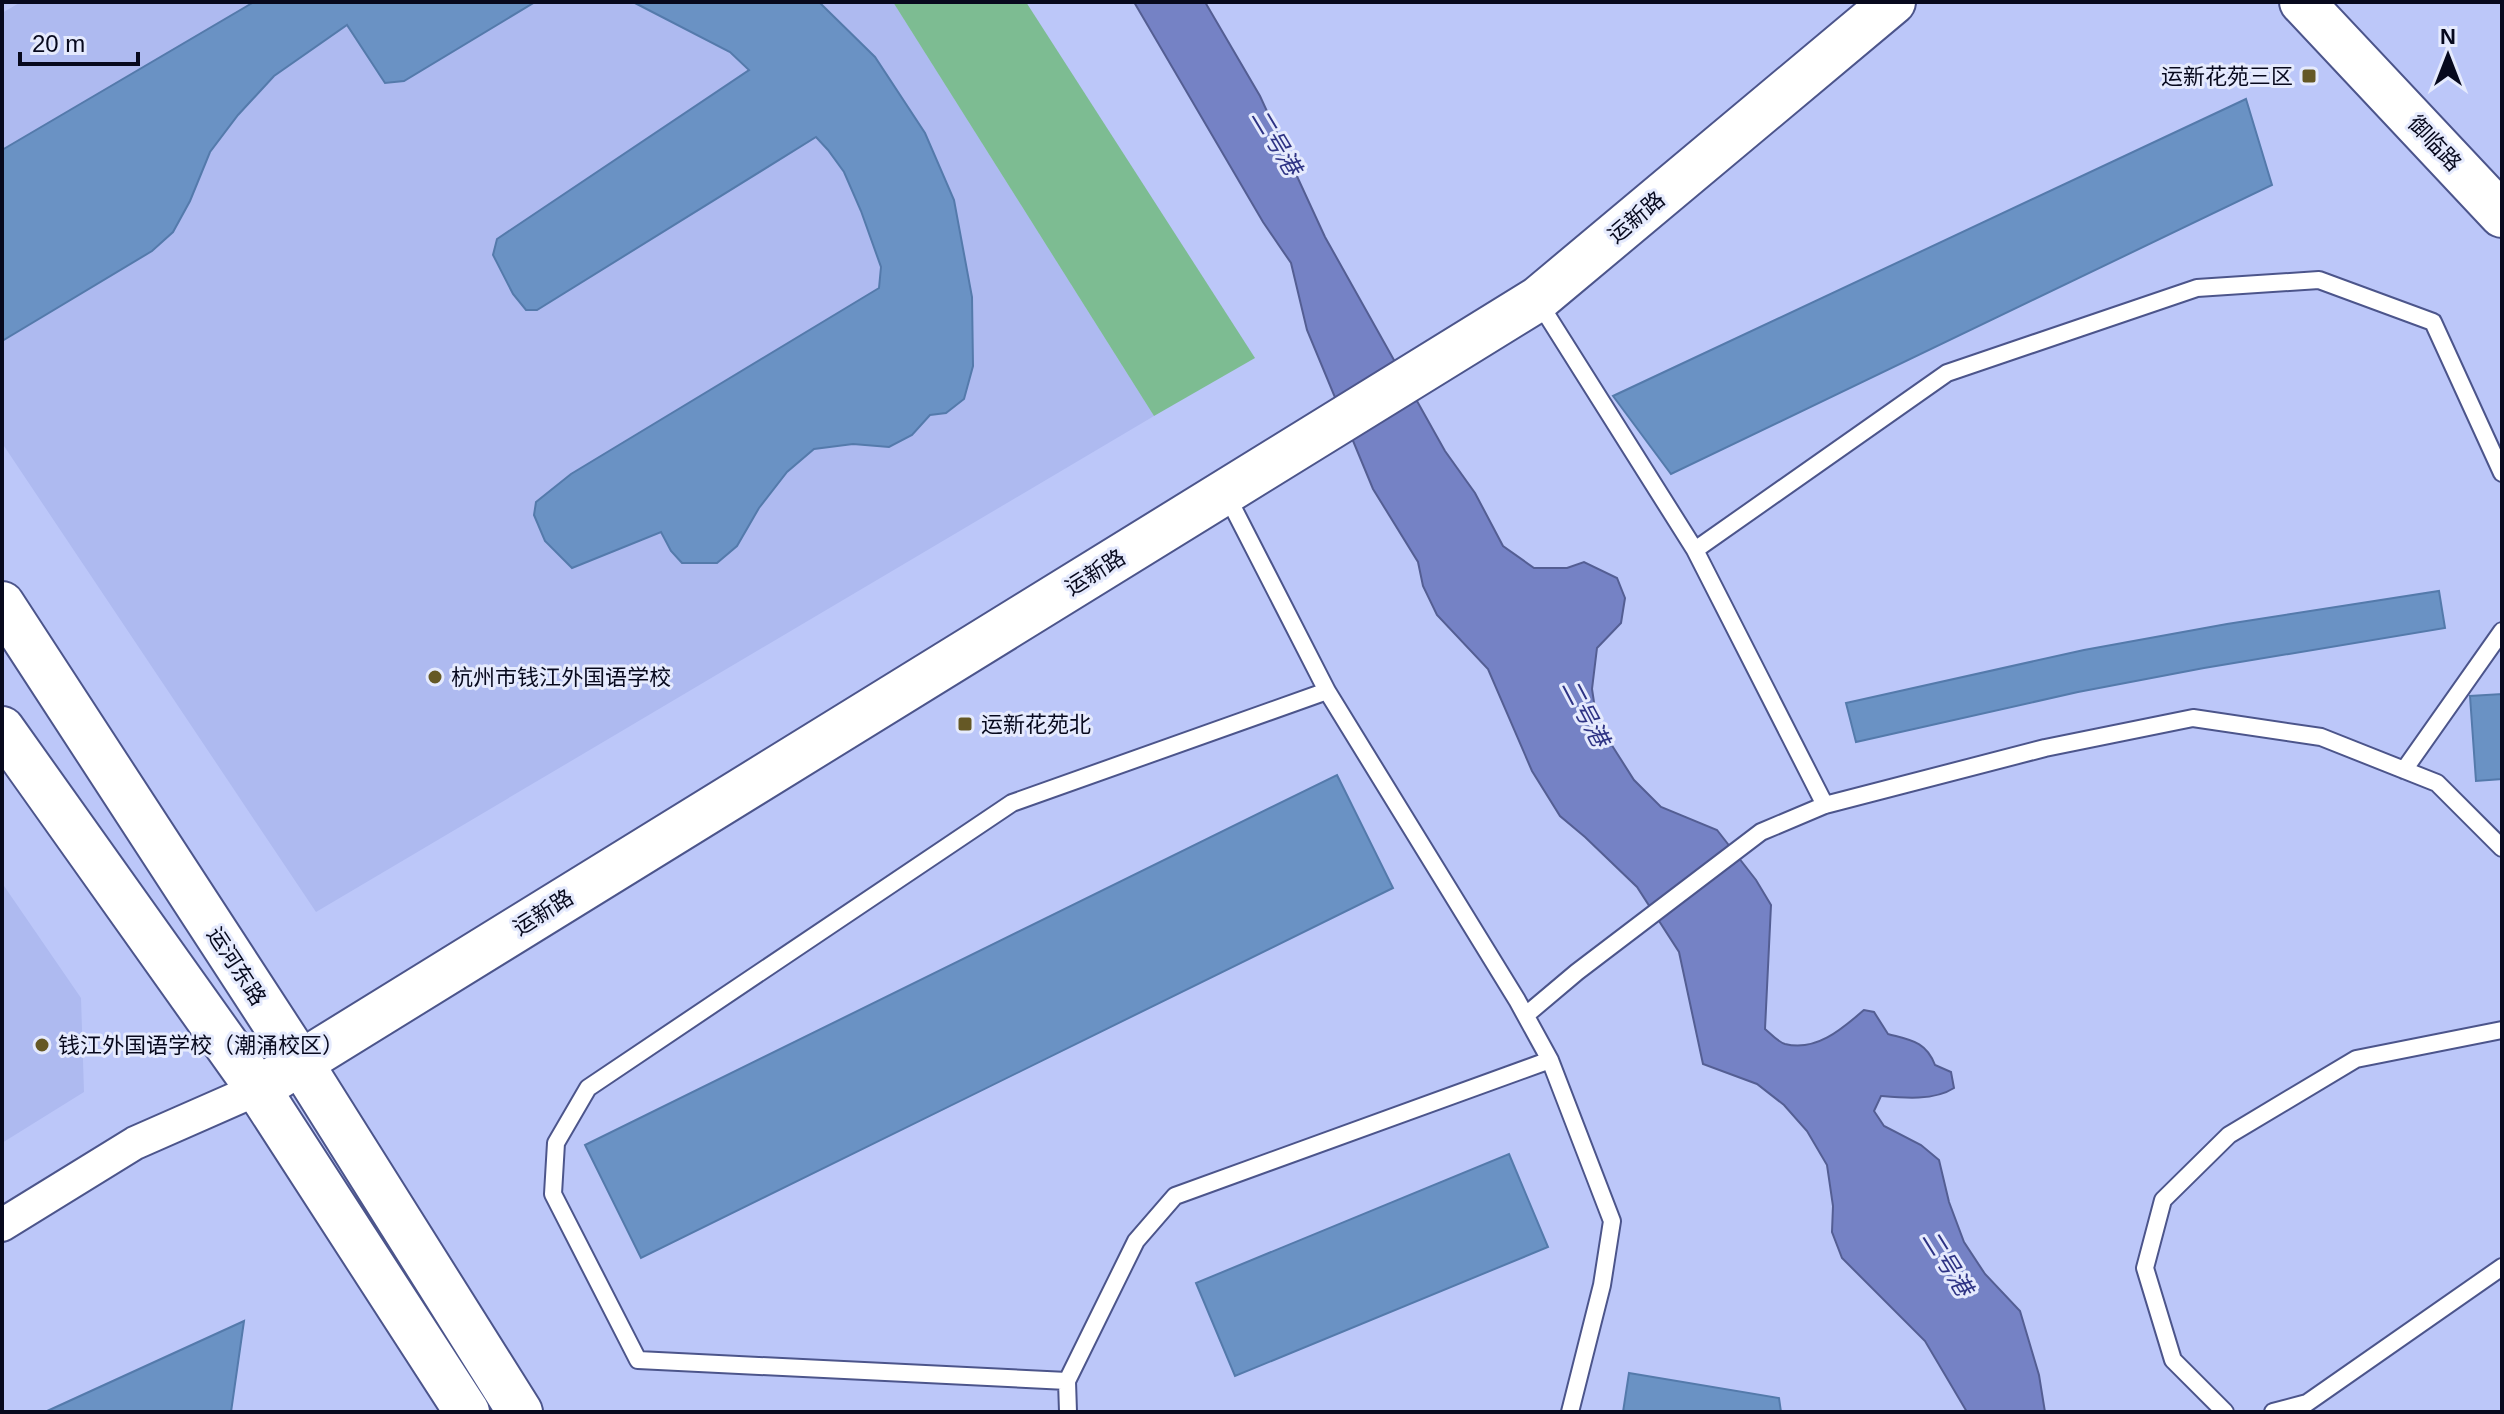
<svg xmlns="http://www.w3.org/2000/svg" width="2504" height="1414" viewBox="0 0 2504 1414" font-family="Arial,'Noto Sans SC',sans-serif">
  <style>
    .built { fill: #aebaf0 }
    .green { fill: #7dbc92 }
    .water { fill: #7582c5; stroke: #545e93; stroke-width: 2 }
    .building { fill: #6a92c4; stroke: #547aab; stroke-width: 2 }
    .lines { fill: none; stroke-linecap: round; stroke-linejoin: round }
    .lane-casing { stroke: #4c558b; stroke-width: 20 }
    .street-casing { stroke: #4c558b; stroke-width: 36 }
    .secondary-casing { stroke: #4c558b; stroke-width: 48 }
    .lane { stroke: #fff; stroke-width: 16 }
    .street { stroke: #fff; stroke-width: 32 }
    .secondary { stroke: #fff; stroke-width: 44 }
    .poi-dot { fill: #655825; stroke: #e5eafd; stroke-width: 3 }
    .labels { text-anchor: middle; stroke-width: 6; stroke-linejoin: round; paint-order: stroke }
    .poi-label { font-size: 22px; fill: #07091d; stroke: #e5eafd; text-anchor: start }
    .street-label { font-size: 22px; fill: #07091d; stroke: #e5eafd }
    .water-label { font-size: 24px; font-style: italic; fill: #2e3384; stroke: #e5eafd }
  </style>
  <rect width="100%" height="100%" fill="#bcc7f9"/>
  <path class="built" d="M21,2H893L1154,416L316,912L2,443V13Z
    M2,883L81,998L84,1092L2,1143Z"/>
  <path class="green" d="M893,2H1026L1255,358L1154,416Z"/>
  <path class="water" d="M1134,2H1205L1260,96L1325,237L1445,451L1475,493L1503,546L1534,568H1567L1584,562L1617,578L1625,598L1621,623L1597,648L1592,689L1597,722L1634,780L1661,807L1717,830L1756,880L1771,905L1765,1029C1771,1034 1778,1042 1785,1044C1816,1052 1842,1029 1864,1010L1874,1012L1888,1034C1910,1040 1926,1041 1935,1065L1951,1072L1954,1088C1934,1101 1903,1098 1881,1096L1874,1111L1884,1126L1921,1145L1939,1160L1949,1202L1964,1242L1985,1274L2020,1311L2039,1375L2045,1412H1967L1925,1341L1842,1258L1832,1232L1833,1206L1827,1165L1807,1131L1784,1105L1757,1084L1703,1064L1679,952L1637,887L1585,837L1560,816L1532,771L1488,669L1437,615L1423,586L1418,562L1373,489L1307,330L1291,263L1263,222Z"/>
  <path class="building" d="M254,2H535L404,81L385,83L347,25L274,76L238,115L210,152L190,201L173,232L152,251L2,341V150Z
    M633,2H819L875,57L925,133L954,200L972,297L973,366L964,399L946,413L930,415L912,435L889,447L853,444L814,449L787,472L759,508L737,546L717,563H682L671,551L661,532L572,568L545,541L534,515L536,502L571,474L879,288L881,267L861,211L844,172L828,150L816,137L537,310H526L513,294L493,255L497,239L749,70L730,52Z
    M2246,99L2272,185L1671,474L1613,396Z
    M2439,591L2445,628L2204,668L2078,692L1856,742L1846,703L2084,650L2227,624Z
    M2502,694V779L2476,781L2470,696Z
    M1337,775L1393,888L641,1258L585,1145Z
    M1509,1154L1548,1247L1235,1376L1196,1283Z
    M244,1321L231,1412H45Z
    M1629,1373L1779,1398L1781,1412H1623Z"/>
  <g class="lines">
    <g class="lane-casing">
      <path id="lane" d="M1538,301L1695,550L1825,805
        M1225,492L1327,691L1517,1000L1550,1060L1612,1221L1602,1285L1570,1412
        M1695,550L1947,373L2197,288L2319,280L2433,322L2502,473
        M2404,770L2502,631
        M1526,1015L1577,972L1761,832L1825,805L2045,748L2193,718L2321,737L2437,783L2502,848
        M1067,1381L638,1360L553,1194L556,1143L588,1088L1012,803L1327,691
        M1068,1412L1067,1381L1136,1241L1175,1196L1550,1060
        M2225,1412L2173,1360L2145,1268L2163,1200L2229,1135L2356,1059L2502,1030
        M2273,1412L2307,1403L2502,1267"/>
    </g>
    <g class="street-casing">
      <path id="street" d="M2,1225L135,1143L258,1089"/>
    </g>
    <g class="secondary-casing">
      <path id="secondary" d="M2302,2L2502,215
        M2,604L300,1062L520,1412
        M2,729L258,1089L467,1412
        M258,1089L1538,299L1893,2"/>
    </g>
    <use href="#lane" class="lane"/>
    <use href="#street" class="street"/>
    <use href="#secondary" class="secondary"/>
  </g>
  <g class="poi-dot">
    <rect x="2301" y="68" width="16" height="16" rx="4"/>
    <circle cx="435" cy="677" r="8"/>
    <rect x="957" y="716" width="16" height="16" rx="4"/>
    <circle cx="42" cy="1045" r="8"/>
  </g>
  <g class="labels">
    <g class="poi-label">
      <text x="2293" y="84" text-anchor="end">运新花苑三区</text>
      <text x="451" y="685">杭州市钱江外国语学校</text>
      <text x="981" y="732">运新花苑北</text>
      <text x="58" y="1053">钱江外国语学校（潮涌校区）</text>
    </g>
    <g class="street-label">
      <text transform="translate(2435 143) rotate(47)" y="8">御临路</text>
      <text transform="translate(1636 217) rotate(-40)" y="8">运新路</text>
      <text transform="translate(1095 572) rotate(-32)" y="8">运新路</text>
      <text transform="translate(543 912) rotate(-32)" y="8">运新路</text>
      <text transform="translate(237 966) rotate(57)" y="8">运河东路</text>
    </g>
    <g class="water-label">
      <text transform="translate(1276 142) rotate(59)" y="8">二号港</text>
      <text transform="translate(1585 713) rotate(62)" y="8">二号港</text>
      <text transform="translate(1947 1263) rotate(58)" y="8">二号港</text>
    </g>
  </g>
  <rect width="2504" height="1414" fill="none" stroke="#07091d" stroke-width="8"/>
  <g transform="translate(2448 56)" stroke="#e5eafd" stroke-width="6" paint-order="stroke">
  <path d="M0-6L14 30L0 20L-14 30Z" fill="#07091d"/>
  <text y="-12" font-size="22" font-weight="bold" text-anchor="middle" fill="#07091d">N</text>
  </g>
  <path d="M20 52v12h118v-12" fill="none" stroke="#07091d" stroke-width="4"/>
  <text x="32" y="52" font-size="24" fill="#07091d" stroke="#e5eafd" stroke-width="6" paint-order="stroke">20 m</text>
</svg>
